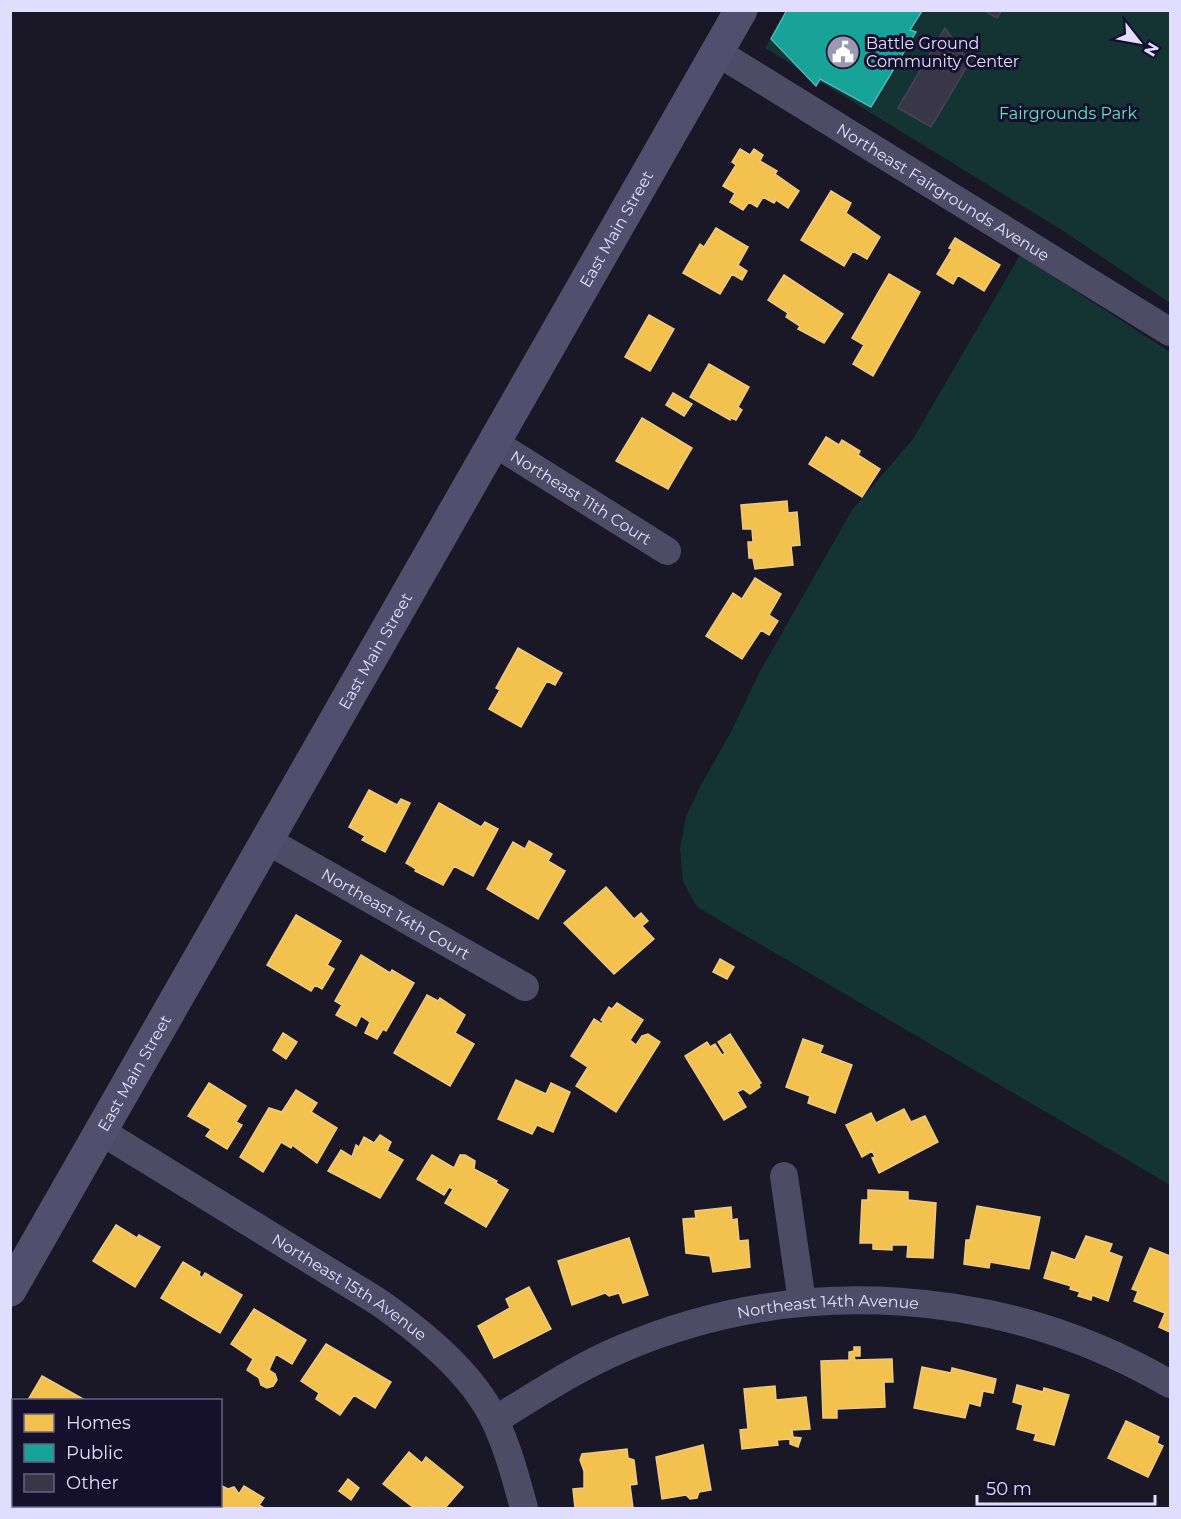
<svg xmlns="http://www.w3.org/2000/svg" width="1181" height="1519" viewBox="0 0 1181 1519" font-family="Montserrat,sans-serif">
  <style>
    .green { fill: #143333 }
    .homes { fill: #f2c14e; stroke: #edc983; stroke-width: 1.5 }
    .public { fill: #17a398; stroke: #53b4b7; stroke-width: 1.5 }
    .building { fill: #393648; stroke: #464259; stroke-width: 1.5 }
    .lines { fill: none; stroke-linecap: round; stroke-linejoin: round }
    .minor { stroke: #4c4c67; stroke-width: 28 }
    .secondary { stroke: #514f6d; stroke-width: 33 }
    .labels { text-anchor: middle; stroke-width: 6; stroke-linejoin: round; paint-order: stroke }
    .poi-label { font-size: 16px; fill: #e0ddff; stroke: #15112d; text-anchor: start }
    .park-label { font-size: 16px; fill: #62e5c1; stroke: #15112d }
    .street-label { font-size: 16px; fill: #e0ddff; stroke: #15112d }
  </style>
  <rect width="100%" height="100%" fill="#1a1727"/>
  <path class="green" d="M787,11H1170V303L1065,232L765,48Z
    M1020,255L1170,352V1185L697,907L683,882L680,849L686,816L701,785L732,730L759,673L852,510L913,439Z"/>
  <path class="homes" d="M740,149L750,155L754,149L763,155L760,161L777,171L775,174L799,191L788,208L776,200L774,203L763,197L757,207L749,202L743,210L730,202L735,193L723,186L736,165L732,162Z
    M831,191L851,203L846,213L880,237L867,259L853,251L844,266L801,240Z
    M716,228L748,247L738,265L747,271L742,280L732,274L720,294L683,273L700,244L704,247Z
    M955,238L1000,265L984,291L958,275L953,284L937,274L952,249L949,248Z
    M889,274L920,292L873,376L853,364L864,345L852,338Z
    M784,275L843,314L824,343L798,329L800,326L786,317L788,313L768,300Z
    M649,315L674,329L650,371L625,357Z
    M709,364L749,387L738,407L742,410L736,420L731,418L730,420L690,397Z
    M673,393L692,404L684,416L666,405Z
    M642,418L692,448L668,489L616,461Z
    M826,437L839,445L842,440L860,451L858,455L880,469L862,497L809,464Z
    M787,501L788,513L797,512L800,545L791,546L793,565L755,569L753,558H749L748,542H753L752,529H743L741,505Z
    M755,578L781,594L769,615L778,621L769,635L761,630L742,659L706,636L733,593L742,599Z
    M518,648L562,673L555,685L547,681L521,727L489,709L500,690L496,688Z
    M369,790L397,805L401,799L410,803L385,852L362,840L365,836L349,827Z
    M439,803L481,827L485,822L498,829L473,876L454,866L443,885L415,871L416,869L406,863Z
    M529,841L552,854L548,861L565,871L538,919L487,889L513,842L525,849Z
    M606,887L634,919L641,913L648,921L642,926L654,939L614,974L564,923Z
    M296,915L341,941L327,965L334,969L322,989L315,985L311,991L267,965Z
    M361,955L390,973L392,970L414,983L386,1031L383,1029L377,1039L365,1033L370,1022L361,1016L356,1026L336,1015L342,1005L335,1001Z
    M720,959L734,967L727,979L713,972Z
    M427,995L438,1001L440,998L465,1015L455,1033L474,1044L450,1086L394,1053Z
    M617,1003L643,1020L630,1040L636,1045L642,1036L648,1034L660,1042L616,1112L576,1086L588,1067L571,1056L594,1019L602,1024L603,1021L601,1020L609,1007L612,1009Z
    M283,1033L297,1042L286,1059L273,1050Z
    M730,1034L761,1083L759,1084L760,1087L750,1094L743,1089L737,1092L746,1107L724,1120L685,1056L707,1042L710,1047L715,1044L722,1055L725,1053L718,1042Z
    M803,1039L823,1046L820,1053L852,1065L835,1113L808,1103L810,1096L786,1087Z
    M516,1080L546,1094L551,1083L570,1092L553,1132L537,1125L532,1134L498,1119Z
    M209,1083L246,1106L236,1122L242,1125L227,1149L206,1136L211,1129L188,1116Z
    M296,1090L317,1103L311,1112L337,1128L317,1163L292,1145L291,1148L281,1142L263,1172L240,1157L269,1108L282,1112Z
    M904,1109L911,1122L925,1116L938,1142L879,1173L872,1158L875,1157L872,1151L862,1157L846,1125L871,1113L876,1123Z
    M380,1135L391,1142L387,1151L403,1160L380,1198L328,1171L341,1150L352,1157L356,1145L359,1147L364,1137L374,1143Z
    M432,1155L454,1168L460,1155H465L475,1161L474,1169L497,1181L496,1183L508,1190L486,1227L445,1203L453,1189L449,1187L444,1195L417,1179Z
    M868,1190L908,1192V1200L936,1203L933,1258L907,1257L908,1245H892V1250L873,1249V1243H860L862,1200H868Z
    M977,1206L1040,1217L1029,1269L990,1262L989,1268L964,1264L966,1240H970Z
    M731,1207L732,1220L737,1219L739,1241L748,1240L750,1267L713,1272L710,1256L686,1253L683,1219L696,1218L695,1211Z
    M116,1225L137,1238L139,1235L160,1247L135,1287L93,1261Z
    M1086,1236L1112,1244L1109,1252L1122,1257L1108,1301L1092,1295L1091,1300L1078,1296L1080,1292L1070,1289L1071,1286L1044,1278L1052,1252L1075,1260Z
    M629,1238L648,1295L623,1303L619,1293L609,1296L605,1293L572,1305L558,1261Z
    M1150,1248L1170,1256V1332L1159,1327L1165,1313L1134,1301L1138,1291L1132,1289Z
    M183,1262L200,1272L199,1275L202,1278L205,1273L242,1295L220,1333L161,1298Z
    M529,1287L551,1329L494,1358L478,1326L510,1308L506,1299Z
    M254,1309L306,1340L292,1364L276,1354L269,1370L275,1374L277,1380L273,1386L267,1388L261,1385L259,1378L247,1370L253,1359L231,1344Z
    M326,1344L391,1382L375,1408L354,1395L340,1415L316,1399L319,1393L301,1381Z
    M854,1347H860V1356H854L855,1360L892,1359L893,1382H884L885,1407L837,1409V1418H823L821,1361L849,1360V1352L854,1351Z
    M922,1367L951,1373L952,1368L996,1379L993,1393L983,1391L980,1406L969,1403L965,1418L914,1408Z
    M42,1376L85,1400H28Z
    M1017,1385L1043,1392L1044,1388L1069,1395L1054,1445L1034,1440L1036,1434L1017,1429L1023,1405L1013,1402Z
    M775,1386L776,1400L806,1397L810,1429L792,1430L793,1437L801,1438L798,1447L790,1444V1439L777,1440L778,1445L742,1449L740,1430L748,1429L744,1389Z
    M1126,1421L1159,1437L1157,1443L1163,1446L1148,1477L1108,1458Z
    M703,1445L711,1490L699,1492L697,1498L690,1499L686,1495L662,1499L656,1457Z
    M627,1449L628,1458L634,1460L637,1484L630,1485L633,1508H575L573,1489L584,1488V1471L580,1460L582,1454Z
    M409,1452L422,1463L426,1457L463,1487L445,1508H434L430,1506L428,1508H414L383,1484Z
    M348,1479L359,1488L351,1500L339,1491Z
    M220,1485L228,1489L234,1487L239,1494L244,1486L264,1498L259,1505L264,1508H198L199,1506H220Z
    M139,1506H168L166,1508H137Z"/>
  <path class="public" d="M787,10H920L922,11L910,30L916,32L871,107L820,79L816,86L771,39Z"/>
  <path class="building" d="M983,10H1002L997,18Z
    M945,28L969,63L931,127L898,108Z"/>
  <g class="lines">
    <g class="minor">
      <path id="s1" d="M717,52L1170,332"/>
      <path id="s2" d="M493,442L667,551"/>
      <path id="s3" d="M268,841L525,987"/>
      <path id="s4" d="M102,1132L377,1301C420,1331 472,1372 495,1421C508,1448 516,1479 524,1508"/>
      <path d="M784,1176L802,1302"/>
      <path id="s5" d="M495,1420C536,1395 576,1368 621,1349C799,1273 1003,1287 1170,1384"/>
      <path d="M10,1477L14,1478"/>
      <path d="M54,1506L56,1508"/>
    </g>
    <path class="secondary" id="s6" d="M10,1290L741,10"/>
  </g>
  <defs>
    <g id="civic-disc" transform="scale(1.725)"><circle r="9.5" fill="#9b98b3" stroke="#15112d"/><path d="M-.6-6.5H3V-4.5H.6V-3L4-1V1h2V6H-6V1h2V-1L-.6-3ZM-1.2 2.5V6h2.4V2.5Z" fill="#fff"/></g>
  </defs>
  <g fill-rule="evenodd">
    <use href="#civic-disc" x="843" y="52"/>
  </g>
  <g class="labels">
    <g class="poi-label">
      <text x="866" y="49">Battle Ground<tspan x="866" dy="18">Community Center</tspan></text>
    </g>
    <g class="park-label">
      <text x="1068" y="119">Fairgrounds Park</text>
    </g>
    <g class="street-label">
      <text dy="6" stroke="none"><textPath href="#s1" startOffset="266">Northeast Fairgrounds Avenue</textPath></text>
      <text dy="6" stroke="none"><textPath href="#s6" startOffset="1222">East Main Street</textPath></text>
      <text dy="6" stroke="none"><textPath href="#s2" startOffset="104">Northeast 11th Court</textPath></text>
      <text dy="6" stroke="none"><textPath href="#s6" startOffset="736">East Main Street</textPath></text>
      <text dy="6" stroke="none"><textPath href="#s3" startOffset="147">Northeast 14th Court</textPath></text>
      <text dy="6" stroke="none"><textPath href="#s6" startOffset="250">East Main Street</textPath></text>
      <text dy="6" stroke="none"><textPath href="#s4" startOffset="292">Northeast 15th Avenue</textPath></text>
      <text dy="6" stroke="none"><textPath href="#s5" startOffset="358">Northeast 14th Avenue</textPath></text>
    </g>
  </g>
  <rect width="1181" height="1519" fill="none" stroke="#e0ddff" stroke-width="24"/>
  <rect x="12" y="1399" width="210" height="108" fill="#15112d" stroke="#666381" stroke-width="1.5"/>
  <rect x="24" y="1414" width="30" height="18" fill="#f2c14e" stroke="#666381" stroke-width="1.5"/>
  <text x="66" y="1429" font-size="18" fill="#e0ddff">Homes</text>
  <rect x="24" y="1444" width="30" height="18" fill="#17a398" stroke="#666381" stroke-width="1.5"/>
  <text x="66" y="1459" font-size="18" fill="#e0ddff">Public</text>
  <rect x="24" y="1474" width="30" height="18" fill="#393648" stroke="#666381" stroke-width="1.5"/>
  <text x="66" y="1489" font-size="18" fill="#e0ddff">Other</text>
  <g transform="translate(1139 42) rotate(121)" stroke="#15112d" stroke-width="4.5" paint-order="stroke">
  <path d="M0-4.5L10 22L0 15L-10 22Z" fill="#e0ddff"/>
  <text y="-9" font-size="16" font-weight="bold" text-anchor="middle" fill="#e0ddff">N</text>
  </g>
  <path d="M977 1495v9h178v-9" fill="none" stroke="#e0ddff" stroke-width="3"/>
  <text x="986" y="1495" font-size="18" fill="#e0ddff" stroke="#15112d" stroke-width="4.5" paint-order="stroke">50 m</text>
</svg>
